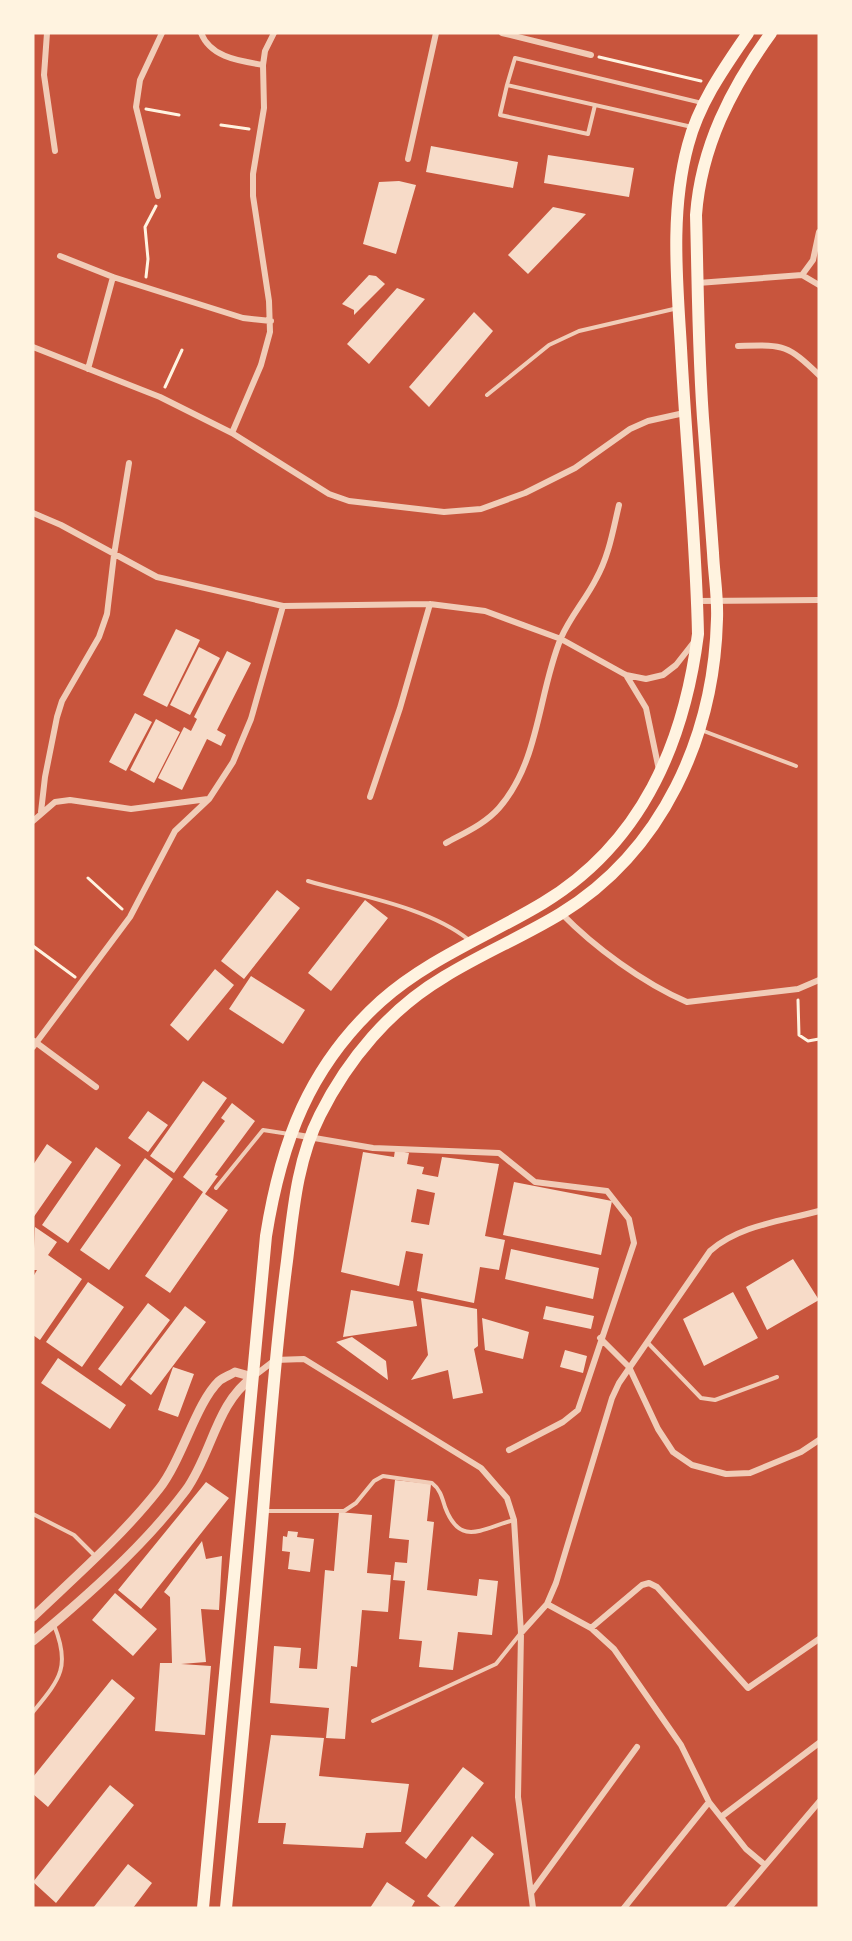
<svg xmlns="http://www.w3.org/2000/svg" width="852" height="1941" viewBox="0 0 852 1941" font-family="'Roboto Condensed',sans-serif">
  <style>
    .building { fill: #f7dbc8; fill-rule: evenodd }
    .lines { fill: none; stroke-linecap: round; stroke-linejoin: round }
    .path { stroke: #fff3e0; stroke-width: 3 }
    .service { stroke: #f1ccb7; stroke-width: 4 }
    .minor { stroke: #f1ccb7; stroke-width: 6 }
    .tertiary { stroke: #f1ccb7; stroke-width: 9 }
    .primary { stroke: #fff3e0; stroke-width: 12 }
  </style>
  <rect width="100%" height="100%" fill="#c8553d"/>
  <path class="building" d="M431,146L518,162L513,188L426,172Z
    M548,155L634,168L629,197L544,183Z
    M399,181L416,185L396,254L363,244L379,182Z
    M553,207L586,214L528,274L508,255Z
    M369,275L376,276L385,284L354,315V310L342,304Z
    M397,288L425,299L369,364L347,344Z
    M474,312L493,331L429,407L409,387Z
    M176,629L200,640L167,707L143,695Z
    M199,647L220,658L190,715L170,705Z
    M227,651L251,663L217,730L226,735L221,746L207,739L182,790L158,778L184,727L191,731L197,719L194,717Z
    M135,713L152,722L126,771L109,762Z
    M156,719L180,732L154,783L130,770Z
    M277,890L300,908L244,979L221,961Z
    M365,900L388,918L331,991L308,973Z
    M215,969L234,985L188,1041L170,1025Z
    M251,976L305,1010L283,1044L229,1009Z
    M203,1081L227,1098L174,1173L150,1156Z
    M232,1103L255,1121L215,1175L218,1176L205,1194L228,1210L170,1293L145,1276L203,1192L183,1177L225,1121L221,1118Z
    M148,1111L168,1125L148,1152L128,1138Z
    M47,1144L72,1162L33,1218V1165Z
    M96,1147L121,1165L68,1243L42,1225Z
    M395,1150L409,1153L407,1164L424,1167L422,1174L438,1177L442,1157L499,1164L485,1236L505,1240L499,1270L480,1267L474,1303L417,1291L423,1254L406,1251L399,1286L341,1272L363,1152L394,1157ZM417,1189L435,1193L429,1225L411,1222Z
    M145,1158L173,1179L109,1270L80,1250Z
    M514,1182L612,1201L601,1255L503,1235Z
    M35,1227L57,1242L48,1255L82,1279L40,1340L33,1335V1277L37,1270H33Z
    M511,1249L599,1268L593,1299L505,1279Z
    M793,1259L819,1300L767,1330L746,1287Z
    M88,1282L124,1307L82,1367L46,1342Z
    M351,1290L413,1301L417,1326L343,1337Z
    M733,1292L758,1338L704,1366L683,1319Z
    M421,1298L477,1309L478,1346L474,1349L483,1393L453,1399L448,1370L411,1380L428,1355Z
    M148,1303L170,1320L121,1386L98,1369Z
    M185,1306L206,1322L151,1395L130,1379Z
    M546,1306L594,1316L591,1329L543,1319Z
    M482,1318L529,1332L523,1359L485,1350Z
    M352,1337L386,1361L388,1380L336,1342Z
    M565,1350L587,1356L583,1373L560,1367Z
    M58,1358L126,1405L110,1429L41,1383Z
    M173,1367L194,1374L178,1417L158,1410Z
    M395,1480L431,1484L427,1521L434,1522L427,1590L477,1596L479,1579L498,1581L492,1635L458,1632L453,1670L419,1667L422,1641L399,1639L405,1581L393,1580L395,1562L407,1563L409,1540L389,1538Z
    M206,1482L229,1498L141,1609L118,1590Z
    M339,1512L372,1515L367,1573L391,1575L388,1612L362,1610L357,1667L351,1666L345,1739L326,1738L329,1708L270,1703L274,1646L301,1648L299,1668L317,1669L325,1570L334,1571Z
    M288,1531L298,1532L297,1537L314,1539L310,1572L288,1569L290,1552L282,1551L283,1536L287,1537Z
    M202,1541L206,1559L222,1556L219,1610L201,1609L206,1662L181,1664L211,1666L205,1735L155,1731L160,1663H172L170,1597L164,1592Z
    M115,1593L157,1629L133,1656L92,1620Z
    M112,1679L135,1698L48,1807L33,1794V1777Z
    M271,1735L324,1738L319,1776L409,1784L401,1832L366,1833L363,1848L283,1844L286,1823H258Z
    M463,1767L484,1783L426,1859L405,1843Z
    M110,1785L134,1805L56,1903L33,1882Z
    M472,1836L494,1854L453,1908H442L427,1896Z
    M128,1864L152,1883L133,1908H93Z
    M387,1882L415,1901L411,1908H370Z"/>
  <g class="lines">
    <path class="path" d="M599,57L701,81
      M146,109L179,115
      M221,125L249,129
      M146,277L148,259L145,227L156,206
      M165,387L182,350
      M88,878L122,909
      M33,946L75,977
      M798,1000L799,1035L808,1041L819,1039"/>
    <path class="service" d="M507,85L515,58L702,103
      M595,105L588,134L500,115L507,85L692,127
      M487,395L549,345L579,331L678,308
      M701,730L796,766
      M308,881C359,896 428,907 469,940
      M216,1188L263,1130L289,1134
      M648,1343L701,1398L715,1400L777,1377
      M266,1511H344L356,1503L374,1481L383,1476L432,1483C440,1489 442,1497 445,1507C460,1547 481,1529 514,1520
      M33,1514L74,1535L96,1557
      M33,1712C60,1679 71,1667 54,1625
      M373,1721L496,1664L520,1634"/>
    <path class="minor" d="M47,33L44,75L55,151
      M201,33C211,58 240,61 263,65
      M502,33L591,55
      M408,159L436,33
      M158,196L136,107L140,80L162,33
      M60,256L113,277L243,318L271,321
      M802,275L819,285
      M698,283L802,275L813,260L819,232
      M738,346C783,345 786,343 819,375
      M33,347L160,397L232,433L329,494L349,501L444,512L481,509L525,493L575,468L630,429L648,421L684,413
      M88,369L113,277
      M232,433L261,365L270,332L269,301L253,196V174L264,108L263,65L265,51L274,33
      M33,513L61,525L157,577L283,606L430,604L485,611L561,639L626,675L646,679L663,675L676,665L694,642
      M697,601L819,600
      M626,675L646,708L659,770
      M370,797L400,708L430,604
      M41,812L45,777L57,717L62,701L99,637L107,614L114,555L129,463
      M33,821L55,802L70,800L131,809L208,799
      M446,843C464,833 485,824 499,808C540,761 538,693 561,638C570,617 586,599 596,579C609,556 613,530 619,505
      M561,913C594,947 643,983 687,1002L798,989L819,980
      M34,1041L96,1087
      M33,1047L130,917L175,831L209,799L233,762L251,719L283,606
      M291,1134L373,1148L499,1153L535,1182L607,1191L629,1219L634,1243L578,1410L563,1422L509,1450
      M600,1338L629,1367L658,1429L673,1452L692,1465L726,1474L750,1473L801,1452L819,1440
      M254,1376L275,1360L304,1359L481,1468L507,1498L514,1520L521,1633L518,1797L533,1908
      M547,1604L591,1628L614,1649L681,1745L709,1802L746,1849L765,1865
      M591,1628L642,1585L649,1583L657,1587L748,1688L819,1639
      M521,1633L547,1604L556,1583L612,1398L619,1383L710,1251C739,1225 783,1221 819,1211
      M721,1817L819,1743
      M531,1893L637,1747
      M624,1908L709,1802
      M729,1908L819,1802"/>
    <path class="tertiary" d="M33,1617C76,1576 122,1536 159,1489C182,1460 196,1403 219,1381C223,1378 230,1375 235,1372L253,1377
      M33,1641C86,1597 145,1545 186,1490C212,1454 216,1403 253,1377"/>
    <path class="primary" d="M203,1908L266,1236C281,1142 309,1066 381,1001C428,959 490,935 543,903C642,843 684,744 698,634C696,539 686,444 681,348C677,281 670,211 688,145C699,103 724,68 748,33
      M226,1908C240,1767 254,1627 265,1486C271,1411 277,1336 287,1261C293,1212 297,1160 320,1115C348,1059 390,1009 444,977C481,954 522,937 560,914C663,851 714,736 717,619C718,597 714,575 713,553C710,513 707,472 704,431C698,360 698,287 696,215C701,147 731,88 771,33"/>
  </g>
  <rect width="852" height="1941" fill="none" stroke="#fff3e0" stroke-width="69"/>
</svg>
